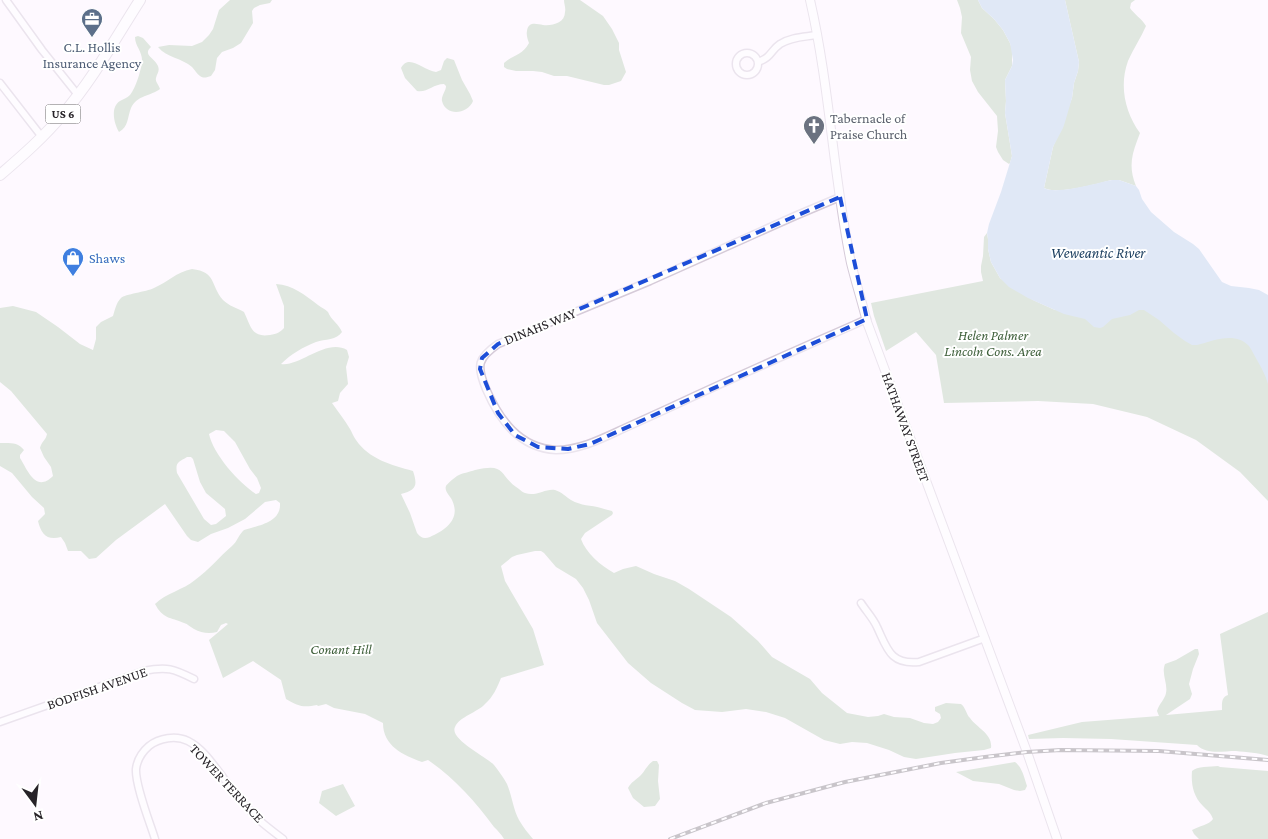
<svg xmlns="http://www.w3.org/2000/svg" width="1268" height="839" viewBox="0 0 1268 839" font-family="'Crimson Pro',serif">
  <style>
    .green { fill: #bdd1ba; fill-rule: evenodd }
    .water { fill: #bdd3eb }
    .lines { fill: none; stroke-linecap: round; stroke-linejoin: round }
    .minor-casing { stroke: #d6cbd9; stroke-width: 9 }
    .tertiary-casing { stroke: #d6cbd9; stroke-width: 10 }
    .primary-casing { stroke: #d6cbd9; stroke-width: 12 }
    .minor { stroke: #fff; stroke-width: 6 }
    .tertiary { stroke: #fff; stroke-width: 8 }
    .primary { stroke: #fff; stroke-width: 10 }
    .rail-casing { stroke: #8a868b; stroke-width: 4 }
    .rail { stroke: #fff; stroke-width: 2; stroke-dasharray: 5.5; stroke-linecap: butt }
    .marked { fill: none; stroke: #1d4ed8; stroke-width: 4; stroke-dasharray: 10 6; stroke-linejoin: round }
    .labels { text-anchor: middle; stroke-width: 4; stroke-linejoin: round; paint-order: stroke }
    .shield { fill: #fff; stroke: #686568; stroke-width: 1 }
    .shield-label { font-size: 12px; font-weight: bold; fill: #272328 }
    .service-label { font-size: 14px; fill: #4e5e75; stroke: #fff }
    .worship-label { font-size: 14px; fill: #5b616d; stroke: #fff; text-anchor: start }
    .shop-label { font-size: 14px; fill: #366cbe; stroke: #fff; text-anchor: start }
    .street-label { font-size: 14px; fill: #272328; stroke: #fff }
    .park-label { font-size: 14px; font-style: italic; fill: #3e5f3a; stroke: #fff }
    .water-label { font-size: 15px; font-style: italic; fill: #1a3d5e; stroke: #fff }
  </style>
  <rect width="100%" height="100%" fill="#fef9ff"/>
  <path class="green" d="M230,0H272L270,3L260,5L254,8L252,11L253,23L241,43L233,48L222,52L217,58L215,70L211,76C207,77 204,79 200,76C197,74 195,70 192,67C182,58 167,58 158,47L169,45L192,46L202,42L209,35L213,29L219,10Z
    M564,0H580L603,16L612,29L619,43V50L626,72L621,81L609,85H604L567,76H554L542,72L533,71H516L507,69L504,67V63C514,54 522,56 529,43C528,40 526,35 527,31C528,21 537,24 543,25C552,26 565,23 565,12C566,8 564,4 564,0Z
    M957,0H978L982,8L994,19L1003,30L1010,43L1012,49V66L1005,80L1006,101L1005,113L1012,156L1010,163L1009,164L1003,160L998,152L996,147L998,131L997,116L978,92L972,81L970,70L971,57L961,33L962,17L960,8Z
    M1065,0H1135L1131,3L1130,8C1134,14 1142,19 1146,26C1141,38 1133,49 1128,61C1119,86 1125,112 1140,133C1139,136 1138,138 1137,141C1131,157 1129,169 1136,186L1119,180H1112C1096,184 1058,195 1044,188L1053,147L1072,98L1074,83L1078,71L1079,62Z
    M138,36L143,38L151,47C142,55 155,58 158,66C160,72 157,73 156,78C155,82 159,85 160,89C151,96 137,95 131,108C127,118 129,126 119,132C114,124 110,107 120,101C123,99 127,98 130,95C136,87 140,73 142,63C143,51 135,47 135,37Z
    M447,58L454,60L462,80L470,94L473,101C468,114 446,117 442,101C441,96 446,91 446,86L444,84C433,84 427,93 417,91L405,78L401,68C409,53 424,71 436,72L441,70L444,61Z
    M987,233L988,239V249L991,262L1000,278L1033,300L1055,310L1057,286L1236,332L1268,364V501L1240,472L1196,440L1147,417L1093,404L1038,401L944,403L936,355L916,332L886,351L874,316L871,303L983,281L981,272V266L983,256L984,237Z
    M192,269C217,272 210,285 223,300C229,306 237,308 244,312C251,326 251,338 270,335C277,334 280,332 284,328V306L276,284C293,285 305,295 318,305C322,308 325,309 328,312C331,320 339,324 342,332C337,340 325,339 316,342C303,347 291,354 281,364C300,367 326,338 347,350L349,357L346,367L348,384L340,393L338,401L332,403C338,412 345,420 350,429C352,432 353,436 356,440C369,459 391,465 413,471C418,486 416,490 401,494L410,513L417,533C421,538 424,539 430,537C446,530 461,519 452,500C450,496 444,491 446,486C447,484 454,478 457,476C462,473 470,472 475,470C508,462 498,476 519,489C520,490 524,493 525,493C536,497 546,488 555,490C562,492 566,497 571,500C581,506 591,505 601,508C604,509 608,510 612,511L613,513L612,515L585,533L581,539C586,553 600,565 614,573L623,569L636,566L654,574L675,581L689,589L731,617L758,641L772,657L810,679L822,693L847,713L868,717L878,716L884,714L894,717L910,718L924,723L933,724L938,722L941,718L940,714L935,711V707L946,703L961,704C966,708 966,714 970,718C977,728 993,734 991,748L984,750L955,753L916,759L904,757L889,750L867,743L852,742L840,744L824,740L785,718L766,712L746,709L722,712L695,710L682,703L651,683L628,663L597,623L589,600L583,588L576,579L556,567L544,553L541,551H535L517,555L512,557L501,566L505,581L533,629L544,665L501,678C497,688 493,697 485,704C478,712 459,717 455,727C449,739 487,757 494,765C498,770 504,778 507,784C512,796 513,809 519,820C523,827 528,833 533,839H504C501,834 498,831 494,827C475,801 454,778 428,760L422,762C403,755 383,746 383,723L365,714L334,708L326,704L318,706L317,705C303,708 298,706 286,699L281,680L253,661L223,678L209,640L228,624L226,623L221,625L217,632C209,634 201,633 194,629C190,627 188,624 184,623C170,617 163,619 155,604C166,593 183,590 195,580C209,570 219,557 232,546C237,542 239,534 244,530C246,529 249,529 251,528C265,524 281,520 280,503L276,500L265,502L245,519L228,528L211,534L198,542L191,540L187,536L165,504L116,540L96,558L89,559L81,551H68L65,543L61,537C47,541 41,534 38,521L45,514L44,508L32,497L12,473L0,466V443C10,443 18,442 24,450L20,455V458C28,471 36,493 53,476L51,467L44,457L40,448C41,442 46,440 47,434L11,391L0,382V308L13,306L36,312L58,327L80,344L93,350L96,339V327L101,322L113,316C115,310 116,303 121,298C125,294 146,292 154,288C168,282 176,272 192,269ZM216,430L224,431L235,442L250,469L257,478L261,488L259,493L256,494C239,483 213,454 209,434ZM187,457H191L193,459L200,482L206,493L225,509L226,516L216,524L211,525L204,519L177,473C175,462 179,462 187,457Z
    M1268,612V756C1259,753 1246,752 1236,751C1222,751 1207,755 1197,745L1111,739L1063,738L1029,739L1028,735L1082,722L1159,716L1157,711C1159,704 1165,699 1166,693C1168,683 1161,674 1165,664L1176,660L1195,649H1198L1199,654L1193,669L1189,684L1192,694L1190,699L1166,715L1222,710C1222,704 1221,697 1228,695L1220,634Z
    M653,761H657L659,765L658,781L660,799L655,806L644,807L633,798L628,788C631,782 636,780 641,775C645,771 647,765 653,761Z
    M1015,762C1022,767 1024,777 1027,786L1025,790L1020,791L1014,790L999,784L973,781L956,772Z
    M1218,766L1220,767L1268,771V839H1199L1194,834L1192,830C1199,826 1209,825 1213,819C1211,813 1207,810 1203,806C1193,796 1191,784 1192,771C1197,766 1210,767 1218,766Z
    M343,784L355,806L336,816L319,803L322,791Z"/>
  <path class="water" d="M978,0H1065L1079,62L1078,71L1074,83L1072,98L1065,122L1063,128L1053,147L1044,188C1057,195 1096,183 1112,180H1119L1136,186L1139,190L1142,199L1151,212L1174,232L1193,244L1199,249L1222,282L1231,286L1249,288L1259,290L1268,295V384C1266,376 1261,367 1257,360C1254,355 1252,350 1249,346C1235,331 1213,341 1197,345H1192L1185,341L1174,333L1159,320L1144,310H1139L1130,315L1112,319L1103,327L1100,328L1094,327L1085,319L1064,314L1028,298L1009,287L1000,278L991,262L988,249V239L987,233L989,224L1001,192L1012,156L1005,113L1006,101L1005,80L1012,66L1013,60L1010,43L1003,30L994,19L982,8Z"/>
  <g class="lines">
    <g class="minor-casing">
      <path id="minor" d="M6,0L42,50L78,95
        M736 64a11 11 0 1 1 22 0a11 11 0 1 1-22 0Z
        M758,62C772,57 770,51 780,44C791,37 804,37 816,35
        M0,83L42,137
        M840,197L795,216L650,281L498,344C478,358 476,365 486,389C499,419 519,448 556,450C581,450 605,437 627,427C647,418 667,409 686,400C746,372 806,346 867,319
        M861,603C866,611 873,618 877,627C887,648 890,665 919,662L985,638
        M0,722L144,671C167,666 174,669 194,679
        M155,839C150,823 135,785 136,769C137,761 142,752 149,746C159,738 176,735 188,741C206,750 217,771 229,785C239,797 248,810 259,820C267,827 275,833 283,839"/>
    </g>
    <g class="tertiary-casing">
      <path id="tertiary" d="M810,0C830,87 833,176 851,263C856,283 862,302 867,322L1027,752L1057,839"/>
    </g>
    <g class="primary-casing">
      <path id="primary" d="M0,175C22,156 44,137 63,114C93,79 115,39 140,0"/>
    </g>
    <use href="#minor" class="minor"/>
    <use href="#tertiary" class="tertiary"/>
    <use href="#primary" class="primary"/>
    <g class="rail-casing">
      <path id="rail" d="M670,839L766,803L845,782L941,763L985,757L1027,752L1061,750L1159,751L1268,760"/>
    </g>
    <use href="#rail" class="rail"/>
  </g>
  <path d="M0 0H1268V839H0ZM840,197L867,319L590,444L568,449L538,447L515,435L498,413L480,369L482,358L498,344Z" fill="#fef9ff" fill-opacity=".55" fill-rule="evenodd"/>
  <path class="marked" d="M840,197L867,319L590,444L568,449L538,447L515,435L498,413L480,369L482,358L498,344Z"/>
  <defs>
    <g id="office-pin" transform="scale(1.125)"><path d="M0 17L-7.5 6A9.5 9.5 0 1 1 7.5 6Z" fill="#5c6f8a" stroke="#fff"/><path d="M-6-3h4V-5.5h4V-3h4V5H-6ZM-1-4.5V-3h2v-1.5ZM-6 0V1H6V0Z" fill="#fff"/></g>
    <g id="church-pin" transform="scale(1.125)"><path d="M0 17L-7.5 6A9.5 9.5 0 1 1 7.5 6Z" fill="#6b7280" stroke="#fff"/><path d="M-1.2-6h2.4v3.5h3.3v2.4h-3.3V6h-2.4V-.1h-3.3v-2.4h3.3Z" fill="#fff"/></g>
    <g id="shop-pin" transform="scale(1.125)"><path d="M0 17L-7.5 6A9.5 9.5 0 1 1 7.5 6Z" fill="#3f7fe0" stroke="#fff"/><path d="M-5-2.5h2.3a2.7 3.5 0 0 1 5.4 0H5L5.5 6h-11ZM-1.5-2.5h3a1.5 2.3 0 0 0-3 0Z" fill="#fff"/></g>
  </defs>
  <g fill-rule="evenodd">
    <use href="#office-pin" x="92" y="19"/>
    <use href="#church-pin" x="814" y="126"/>
    <use href="#shop-pin" x="73" y="258"/>
  </g>
  <g class="labels">
    <rect class="shield" x="45.5" y="104.5" width="35" height="19" rx="4"/>
    <g class="shield-label">
      <text x="63" y="118">US 6</text>
    </g>
    <g class="service-label">
      <text x="92" y="52">C.L. Hollis<tspan x="92" dy="16">Insurance Agency</tspan></text>
    </g>
    <g class="worship-label">
      <text x="830" y="123">Tabernacle of<tspan x="830" dy="16">Praise Church</tspan></text>
    </g>
    <g class="shop-label">
      <text x="89" y="263">Shaws</text>
    </g>
    <g class="street-label">
      <text transform="translate(540 326) rotate(-22)" y="5">DINAHS WAY</text>
      <text transform="translate(906 427) rotate(70)" y="5">HATHAWAY STREET</text>
      <text transform="translate(97 688) rotate(-19)" y="5">BODFISH AVENUE</text>
      <text transform="translate(227 783) rotate(47)" y="5">TOWER TERRACE</text>
    </g>
    <g class="park-label">
      <text x="993" y="340">Helen Palmer<tspan x="993" dy="16">Lincoln Cons. Area</tspan></text>
      <text x="341" y="654">Conant Hill</text>
    </g>
    <g class="water-label">
      <text x="1098" y="258">Weweantic River</text>
    </g>
  </g>
  <g transform="translate(35 804) rotate(165)" stroke="#ffffff" stroke-width="4" paint-order="stroke">
  <path d="M0-4L9 19L0 12L-9 19Z" fill="#272328"/>
  <text y="-8" font-size="14" font-weight="bold" text-anchor="middle" fill="#272328">N</text>
  </g>
</svg>
